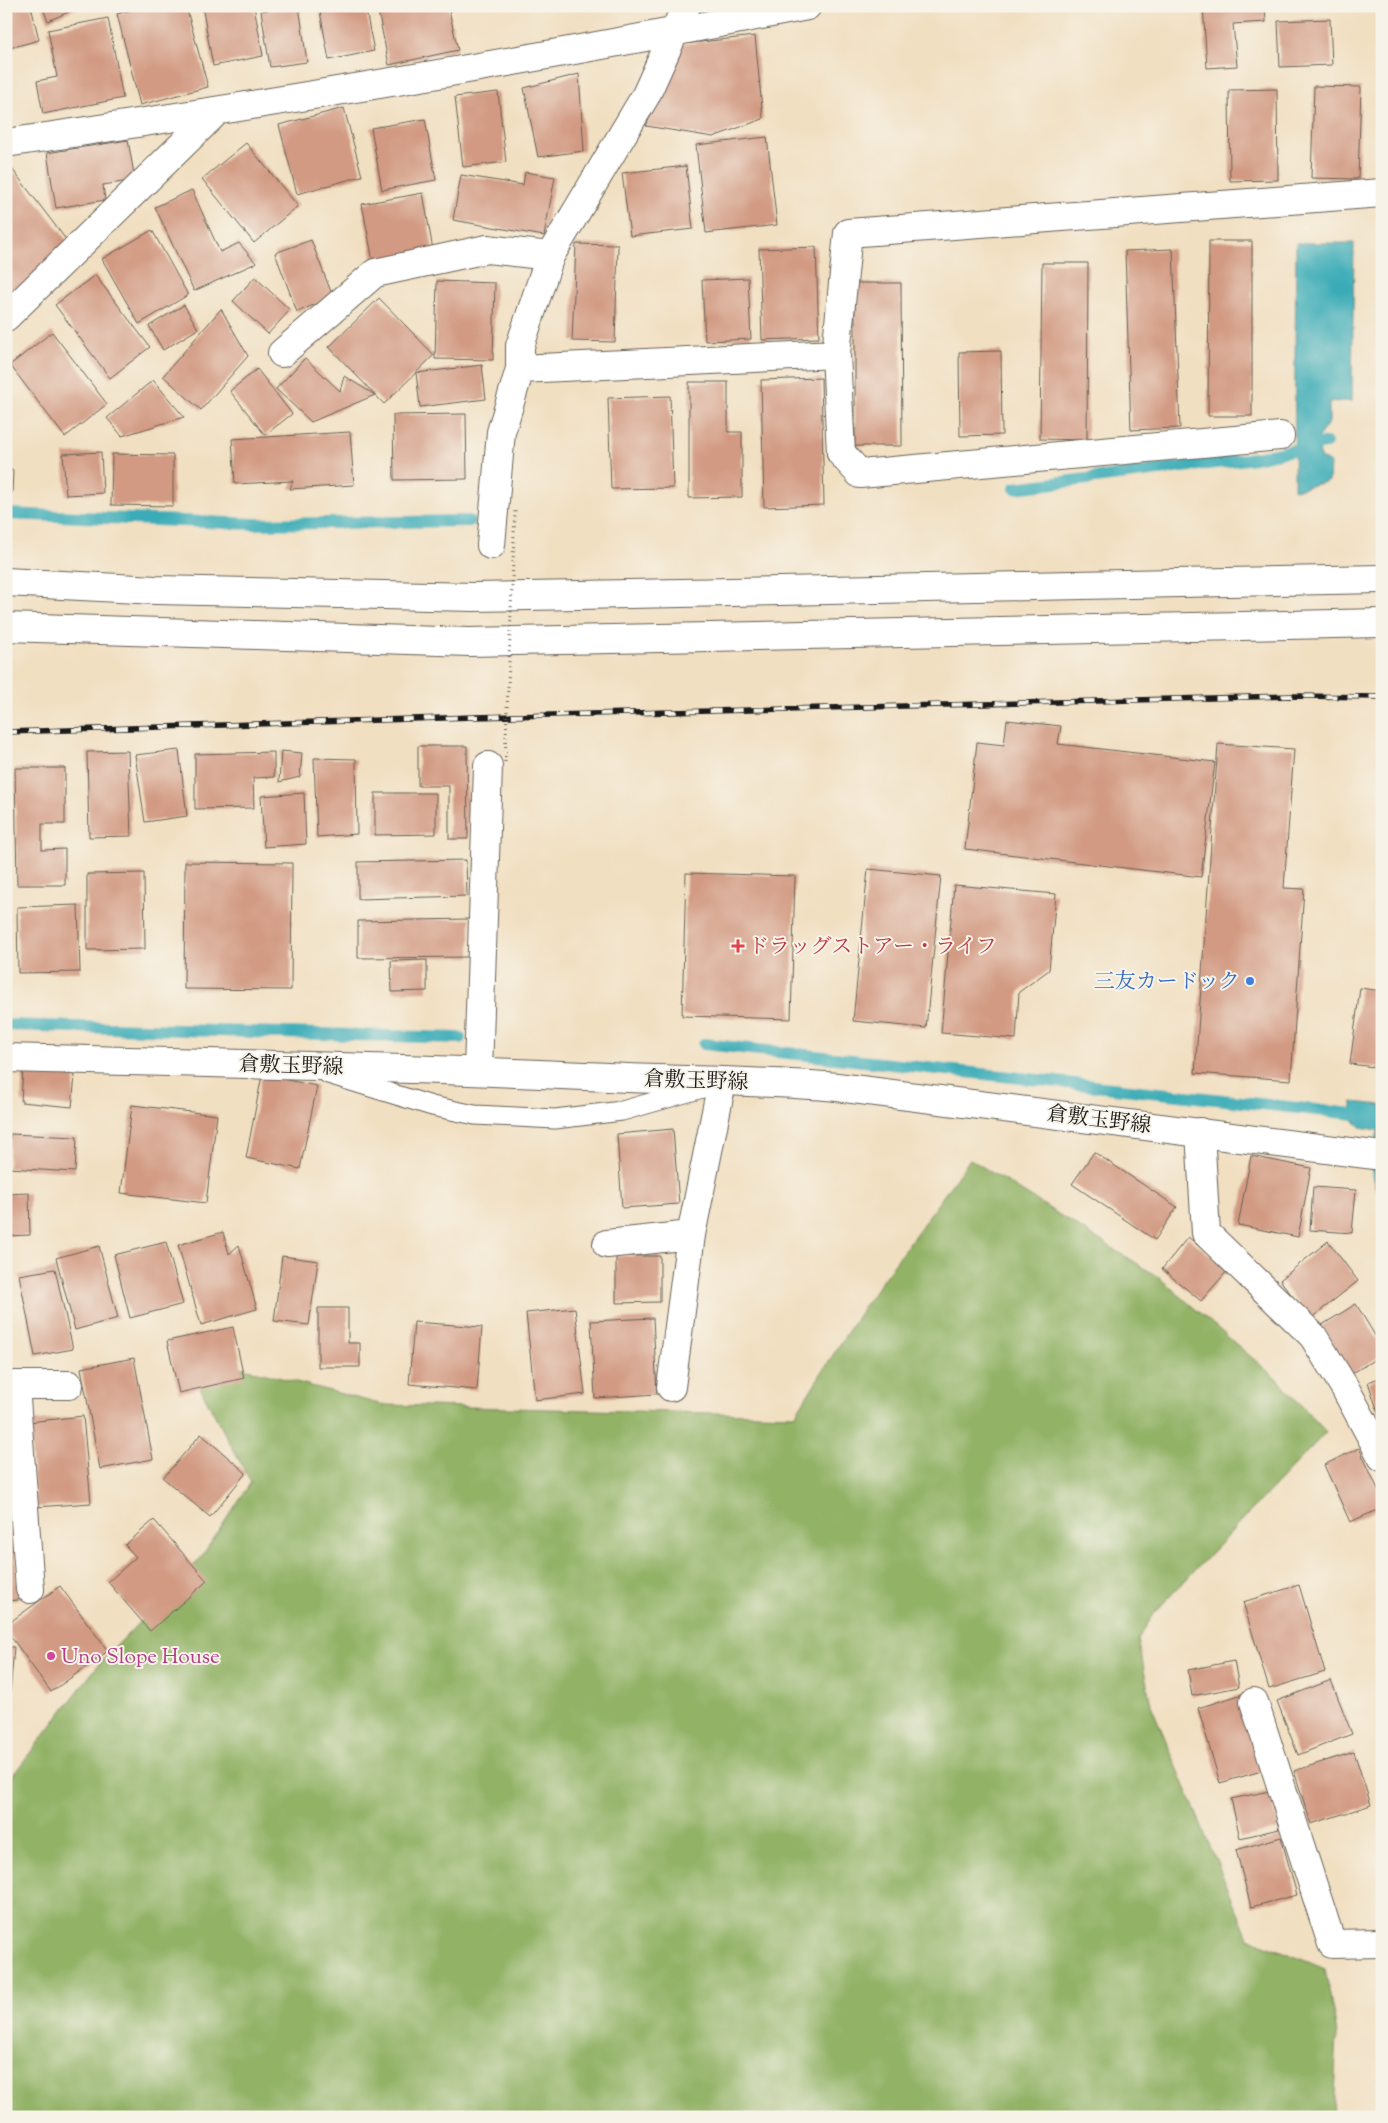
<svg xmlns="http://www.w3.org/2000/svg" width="1388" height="2123" viewBox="0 0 1388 2123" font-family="'Sorts Mill Goudy','Noto Serif JP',serif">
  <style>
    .forest { fill: #92b266; stroke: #576741 }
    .water { fill: #3bacb7; stroke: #2c646a }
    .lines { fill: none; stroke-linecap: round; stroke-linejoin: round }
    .stream { stroke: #3bacb7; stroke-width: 12 }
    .building { fill: #d29a82 }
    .service-casing { stroke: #676056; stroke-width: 21 }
    .minor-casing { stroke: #676056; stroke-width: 30 }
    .tertiary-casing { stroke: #676056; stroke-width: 30 }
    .primary-casing { stroke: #676056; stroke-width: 30 }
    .service { stroke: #fff; stroke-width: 19 }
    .minor { stroke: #fff; stroke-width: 28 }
    .tertiary { stroke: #fff; stroke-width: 28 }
    .primary { stroke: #fff; stroke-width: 28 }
    .rail-casing { stroke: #1c1c1c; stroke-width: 5.5 }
    .rail { stroke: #f7f3e8; stroke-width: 4; stroke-dasharray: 11; stroke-linecap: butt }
    .path-bridge { stroke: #676056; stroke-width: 3; stroke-dasharray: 1 4; stroke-linecap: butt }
    .health-dot { fill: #e0444e; stroke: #f7f3e8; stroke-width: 2 }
    .shop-dot { fill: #3f7fe0; stroke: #f7f3e8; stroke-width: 2 }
    .hotel-dot { fill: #d1479c; stroke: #f7f3e8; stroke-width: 2 }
    .labels { text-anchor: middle; stroke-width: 4; stroke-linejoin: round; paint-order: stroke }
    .health-label { font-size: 21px; fill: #be3a42; stroke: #f7f3e8; text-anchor: start }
    .shop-label { font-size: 21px; fill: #366cbe; stroke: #f7f3e8; text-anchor: end }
    .street-label { font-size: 21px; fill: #1c1c1c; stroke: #f7f3e8 }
    .hotel-label { font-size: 21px; fill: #b23c85; stroke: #f7f3e8; text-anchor: start }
  </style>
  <rect width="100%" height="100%" fill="#f7f3e8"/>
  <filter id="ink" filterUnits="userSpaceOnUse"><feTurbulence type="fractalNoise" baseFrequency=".02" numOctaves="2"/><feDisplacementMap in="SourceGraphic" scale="10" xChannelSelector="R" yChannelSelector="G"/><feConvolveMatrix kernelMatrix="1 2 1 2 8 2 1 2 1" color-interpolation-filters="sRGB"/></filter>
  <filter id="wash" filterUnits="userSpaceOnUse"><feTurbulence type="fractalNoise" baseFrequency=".0096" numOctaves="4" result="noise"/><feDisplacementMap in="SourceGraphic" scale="20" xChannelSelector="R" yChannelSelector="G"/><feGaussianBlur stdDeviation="1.12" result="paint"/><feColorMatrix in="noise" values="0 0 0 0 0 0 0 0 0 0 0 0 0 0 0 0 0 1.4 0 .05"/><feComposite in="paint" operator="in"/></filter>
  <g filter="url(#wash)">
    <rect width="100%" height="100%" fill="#f1dfc1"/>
    <path class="forest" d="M970,1159L1157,1276L1279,1381L1326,1432L1156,1611L1138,1639L1151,1705L1248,1937L1325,1969L1337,2034L1333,2117H6V1784L99,1664L200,1559L251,1482L200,1388L217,1361L383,1405L795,1415L866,1303Z"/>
    <path class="water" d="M1296,243H1354L1352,401L1329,402V422L1319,436L1320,458L1330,462L1329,481L1294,490Z
      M1352,1102L1382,1105V1197C1365,1180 1375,1152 1378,1130L1360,1127L1352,1119Z"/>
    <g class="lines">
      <path class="stream" d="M1015,488L1255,458L1326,443
        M6,514L255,524L469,521
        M6,1025L460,1038
        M704,1044L1382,1117"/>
    </g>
    <g id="blocks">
      <path class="building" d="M26,6H31L39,40L6,49V11Z
        M42,6H82L48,21Z
        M145,6H186L208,87L140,105L117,14Z
        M202,6H254L263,56L213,66Z
        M299,6L307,62L270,67L261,11Z
        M319,6H365L374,51L329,60Z
        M377,6H448L458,50L389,65Z
        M1203,6H1265L1266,22L1233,24L1237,66L1207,68Z
        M108,18L123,98L43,114L37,81L57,77L48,30Z
        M1330,19L1332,65L1280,67L1278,21Z
        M755,36L763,119L713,137L646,126L683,44Z
        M579,74L584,151L538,157L524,88Z
        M1314,86L1361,87L1358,179L1311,178Z
        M1277,89L1278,180L1230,181L1229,90Z
        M498,92L506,162L463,167L455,97Z
        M344,108L362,176L297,194L279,125Z
        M425,119L436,180L382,190L371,128Z
        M767,137L777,225L706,233L696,145Z
        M128,140L135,180L103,185L105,200L56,208L47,153Z
        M246,143L298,206L254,243L202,179Z
        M6,161L74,250L11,298L6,292Z
        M686,166L693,229L630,236L622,173Z
        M525,172L555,177L544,236L453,220L461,175L523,185Z
        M192,190L220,252L239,243L256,263L194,291L155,207Z
        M423,193L433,250L373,261L362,204Z
        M152,230L188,295L139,324L102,259Z
        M311,240L333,297L297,312L275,253Z
        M1209,241H1252V416H1208Z
        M576,244L618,245L615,342L572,341Z
        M816,247L819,338L762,340L759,249Z
        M1173,249L1180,428L1131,430L1125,251Z
        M1042,263H1088L1087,440L1040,439Z
        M95,275L150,347L110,378L55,305Z
        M255,277L290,310L268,334L233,301Z
        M748,278L751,339L705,341L702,280Z
        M437,281L495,283L493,360L435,359Z
        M855,283H901L902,446H855Z
        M379,298L434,355L384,404L329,347Z
        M184,305L198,329L163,350L149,326Z
        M221,309L248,356L201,410L163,376Z
        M52,332L107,404L65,437L10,365Z
        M1001,351L1002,435L960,436L959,352Z
        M305,358L340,391L344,376L375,395L311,422L276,389Z
        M482,365L486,399L420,407L416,373Z
        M257,369L292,414L265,435L230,391Z
        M821,378L824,505L764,507L761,380Z
        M153,380L184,417L122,436L107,418Z
        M689,382H728V432H742V497L689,498Z
        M670,396L673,488L611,489L608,398Z
        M466,414L467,479L394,480L393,415Z
        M350,432L354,485L290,489L293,481L235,484L232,439Z
        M101,452L103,493L66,495L63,454Z
        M112,454L173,455V506L111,505Z
        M6,470H13L12,493H6Z
        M1007,720L1061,726L1058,744L1215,762L1201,877L965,849L977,742L1004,745Z
        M1218,744L1294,749L1284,888L1304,889L1291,1080L1195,1073Z
        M418,746H467L468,839H449V786H418Z
        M179,750L187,816L145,822L135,755Z
        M128,751L131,836L89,837L87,752Z
        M281,751L302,753L300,777L279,782Z
        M274,752V777L253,778L254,808L195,809V754Z
        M314,758L356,759L357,834L317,837Z
        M15,768H65V824H42V850L65,849V885H17Z
        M304,793L306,844L264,847L261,796Z
        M375,793H436V834L375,835Z
        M466,860L467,896L358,899V862Z
        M185,862L292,863L291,990L184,989Z
        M868,869L941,876L926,1028L853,1021Z
        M144,873L145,949L87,950V874Z
        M686,873L795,876L791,1019L682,1016Z
        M954,885L1056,894L1049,970L1019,992L1016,1039L941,1033Z
        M78,905L80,972L18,973L17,907Z
        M470,919V957L358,958V921Z
        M427,960V991L392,992L391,961Z
        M1360,988L1382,991V1068L1350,1064Z
        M23,1069L75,1075L72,1107L21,1102Z
        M262,1075L317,1086L300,1169L246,1158Z
        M132,1105L217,1115L206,1203L121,1193Z
        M673,1129L679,1204L622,1208L617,1134Z
        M10,1134L77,1137L75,1172L8,1168Z
        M1094,1152L1177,1207L1155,1240L1072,1184Z
        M1251,1156L1311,1168L1298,1237L1238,1225Z
        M1313,1187L1356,1190L1352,1233L1310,1230Z
        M29,1193L30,1235L6,1236V1194Z
        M223,1232L229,1254L239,1245L257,1309L201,1325L178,1245Z
        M1188,1237L1228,1270L1201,1301L1162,1269Z
        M1328,1241L1358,1281L1310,1319L1280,1280Z
        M166,1242L183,1304L130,1318L114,1255Z
        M99,1246L118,1318L75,1330L56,1258Z
        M282,1256L318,1261L309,1325L274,1321Z
        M616,1256H660V1302L616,1303Z
        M55,1269L73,1349L35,1356L19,1275Z
        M1356,1304L1382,1347V1355L1351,1374L1322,1325Z
        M318,1308H348V1343H360V1367H318Z
        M575,1308L585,1394L535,1400L526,1313Z
        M653,1318L657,1394L595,1398L591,1321Z
        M414,1322L482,1327L477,1390L409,1384Z
        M233,1327L244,1378L179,1393L167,1341Z
        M134,1358L153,1459L100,1469L81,1368Z
        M1382,1377V1421H1381L1368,1382Z
        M83,1416L91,1503L36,1507L29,1422Z
        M201,1434L246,1473L210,1517L163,1478Z
        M1359,1448L1382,1498V1508L1350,1522L1324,1465Z
        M6,1504H12L18,1600L6,1601Z
        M154,1520L207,1581L150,1631L108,1582L136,1557L125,1545Z
        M1382,1528V1542H1381L1378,1529Z
        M1299,1585L1325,1672L1269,1689L1243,1602Z
        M60,1586L108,1651L51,1692L6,1630V1625Z
        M6,1647H14L8,1718H6Z
        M1234,1661L1239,1687L1192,1696L1188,1670Z
        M1331,1680L1352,1734L1298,1755L1277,1701Z
        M1243,1694L1265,1770L1220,1783L1198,1708Z
        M1354,1752L1371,1805L1311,1824L1294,1771Z
        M1270,1791L1279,1829L1240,1838L1231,1799Z
        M1281,1837L1297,1895L1251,1907L1236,1850Z"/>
    </g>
  </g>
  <g filter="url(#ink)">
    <use href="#blocks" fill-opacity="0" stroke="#676056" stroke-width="1"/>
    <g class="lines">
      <g class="service-casing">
        <path id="service" d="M328,1074L432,1106L475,1115L555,1119L622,1111L706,1087"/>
      </g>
      <g class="minor-casing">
        <path id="minor" d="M686,6L646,95L550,256L520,346V369L836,354
          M6,143C274,103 542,59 807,6
          M6,317L217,111
          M282,353L375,273L487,249L550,256
          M1280,436L860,474L841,453L836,354L848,233L1382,193
          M491,545L501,432L520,369
          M478,1071L488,766
          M1200,1132L1206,1233L1313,1336L1345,1388L1382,1457
          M607,1244L691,1235L722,1082
          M15,1385L30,1589
          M6,1387L15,1385H69
          M671,1387L691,1235
          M1254,1702L1332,1944L1382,1943"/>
      </g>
      <g class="tertiary-casing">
        <path id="tertiary" d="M6,582L156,590L474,597L1382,579
          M6,627L470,642L1382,623"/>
      </g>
      <g class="primary-casing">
        <path id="primary" d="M6,1058C214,1063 421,1068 628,1078C698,1081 767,1081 837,1087L1382,1156"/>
      </g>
      <use href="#service" class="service"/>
      <use href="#minor" class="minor"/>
      <use href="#tertiary" class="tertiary"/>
      <use href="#primary" class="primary"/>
      <g class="rail-casing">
        <path id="rail" d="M6,732L474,717L1292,696L1382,697"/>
      </g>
      <use href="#rail" class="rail"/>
      <path class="path-bridge" d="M505,762L515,511"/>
    </g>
  </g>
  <path class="health-dot" d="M735.5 938.5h5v5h5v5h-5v5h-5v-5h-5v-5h5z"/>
  <circle class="shop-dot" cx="1250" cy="981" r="5"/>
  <circle class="hotel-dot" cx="51" cy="1656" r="5"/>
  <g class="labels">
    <g class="health-label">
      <text x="748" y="953">ドラッグストアー・ライフ</text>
    </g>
    <g class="shop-label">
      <text x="1240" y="988">三友カードック</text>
    </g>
    <g class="street-label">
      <text transform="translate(291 1065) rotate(2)" y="7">倉敷玉野線</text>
      <text transform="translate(696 1080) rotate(2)" y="7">倉敷玉野線</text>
      <text transform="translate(1099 1119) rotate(7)" y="7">倉敷玉野線</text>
    </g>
    <g class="hotel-label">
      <text x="61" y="1663">Uno Slope House</text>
    </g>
  </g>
  <rect width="1388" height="2123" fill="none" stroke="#f7f3e8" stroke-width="25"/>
</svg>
